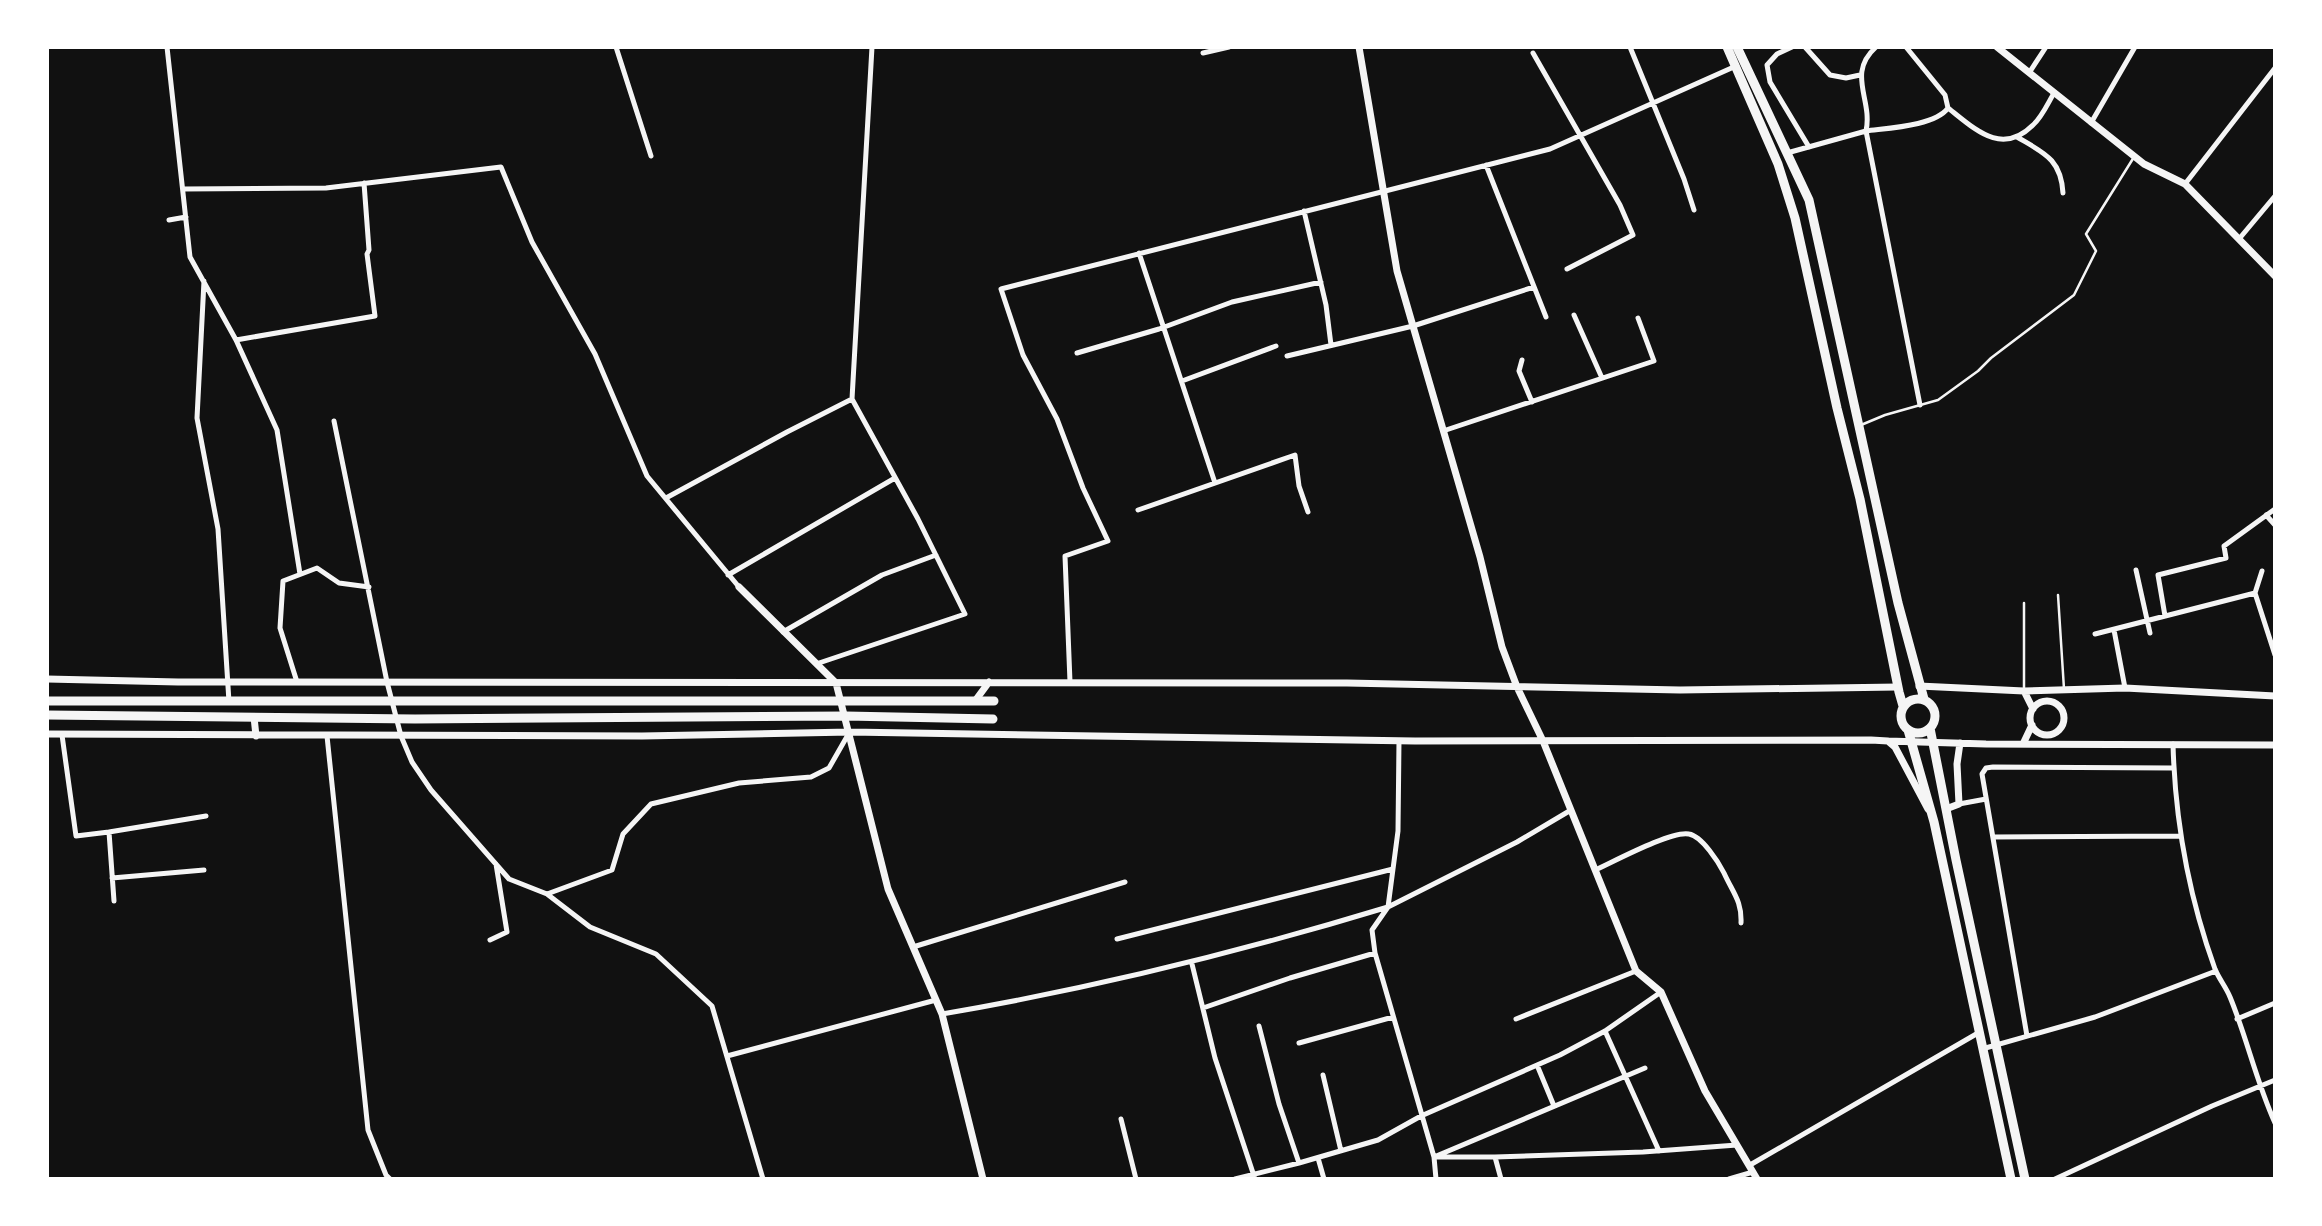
<svg xmlns="http://www.w3.org/2000/svg" width="2322" height="1226" viewBox="0 0 2322 1226" font-family="'Titillium Web',sans-serif">
  <style>
    .lines { fill: none; stroke-linecap: round; stroke-linejoin: round }
    .service { stroke: #f5f5f5; stroke-width: 2.5 }
    .minor { stroke: #f5f5f5; stroke-width: 5 }
    .tertiary { stroke: #f5f5f5; stroke-width: 7 }
    .primary { stroke: #f5f5f5; stroke-width: 9 }
  </style>
  <rect width="100%" height="100%" fill="#111"/>
  <g class="lines">
    <path class="service" d="M1861,425L1885,415L1938,400L1978,371L1991,358L2074,295L2096,251L2086,234L2134,157
      M2058,595L2064,689
      M2024,691V603"/>
    <path class="minor" d="M167,47L190,257L236,340L277,430L300,574
      M616,47L651,156
      M1630,47L1684,179L1694,210
      M1792,47L1777,54L1767,65L1770,82L1809,147
      M1805,47L1830,75L1846,78L1860,75
      M1906,47L1945,95L1948,108C1935,126 1888,128 1866,131L1920,405
      M1203,53L1229,47
      M1533,53L1620,205L1633,235L1567,269
      M2029,73L2046,47
      M1948,108C1974,128 2001,157 2033,125C2042,117 2048,103 2054,93
      M2091,123L2135,47
      M2017,137C2044,153 2061,159 2063,193
      M1787,153L1866,131C1873,99 1846,74 1876,47
      M1486,165L1546,317
      M2185,184L2275,68
      M183,189L326,188L501,167L532,242L595,354L647,476L739,587
      M1304,211L1326,305L1331,345
      M169,220L186,217
      M2239,239L2275,196
      M1139,253L1215,483
      M204,281L197,418L218,529L229,702
      M1574,315L1602,378
      M236,340L375,316L367,254L369,250L364,183
      M1077,353L1159,329L1232,302L1321,282
      M1287,356L1413,326L1534,287
      M1522,360L1519,371L1532,402
      M1182,381L1276,346
      M334,421L387,682L401,736L412,762L431,790L509,879L547,894L590,927L656,954L712,1006L763,1179
      M1443,431L1654,361L1638,318
      M666,498L787,432L852,399
      M1138,510L1295,455L1299,486L1308,512
      M2266,515L2275,525
      M2136,570L2150,633
      M2262,571L2255,593L2275,655
      M728,575L895,478
      M2165,616L2158,575L2226,558L2224,546L2275,509
      M2114,630L2125,688
      M783,632L882,575L936,555
      M2095,634L2255,593
      M816,664L965,614L918,519L852,399L872,47
      M297,682L280,628L283,581L317,568L339,583L369,587
      M1070,682L1065,556L1108,541L1083,488L1057,419L1023,355L1001,289L1550,149L1736,66
      M62,735L76,836L109,832L114,901
      M327,736L368,1130L386,1175L390,1179
      M2173,744C2175,820 2189,897 2215,969C2219,979 2226,987 2230,997C2247,1038 2256,1081 2275,1123
      M1959,804L1986,799
      M109,832L206,816
      M1993,837L2181,836
      M1595,870C1613,862 1672,830 1689,834C1702,836 1719,863 1724,873C1733,893 1742,901 1741,923
      M112,878L204,870
      M547,894L612,870L623,834L651,804L739,783L811,777L829,768L849,733
      M1117,939L1393,869
      M490,940L507,932L496,864
      M913,947L1125,882
      M1192,964L1215,1058L1255,1179
      M1203,1008L1290,978L1375,953
      M942,1014C1095,988 1240,952 1388,907L1398,831L1399,741
      M1516,1019L1636,971
      M2237,1019L2275,1003
      M1259,1026L1279,1104L1299,1163
      M1605,1031L1659,1151
      M2027,1036L1982,774L1986,768L1993,767L2173,768
      M1299,1043L1393,1017
      M1982,1049L2095,1017L2216,971
      M727,1056L936,1000
      M1537,1065L1554,1106
      M1323,1075L1341,1151
      M1121,1119L1136,1179
      M1434,1157L1645,1068
      M1437,1157H1495
      M1318,1158L1324,1179
      M1750,1165L1978,1033
      M1235,1179L1299,1163L1378,1140L1421,1116L1560,1055L1605,1031L1661,992
      M1436,1179L1434,1157L1375,953L1372,930L1388,907L1517,842L1571,810
      M1501,1179L1495,1157L1643,1152L1737,1145
      M1729,1179L1753,1172
      M2055,1179L2212,1106L2275,1080"/>
    <path class="tertiary" d="M1359,47L1397,271L1480,557L1502,647L1517,687L1543,741L1636,971L1661,992L1705,1091L1757,1179
      M1997,47L2144,164L2185,184L2275,276
      M739,587L836,683L888,889L942,1014L983,1179
      M47,679L178,682L1347,683L1680,690L1898,687
      M1919,686L2024,691L2125,688L2275,696
      M2024,691L2033,709
      M975,701L989,682
      M2030 718a17 17 0 1 1 34 0a17 17 0 1 1-34 0Z
      M254,717L256,736
      M47,734L642,736L850,732L1415,741L1871,740L1888,741L1895,747L1928,809
      M1888,741L1986,744L2275,745
      M2023,744L2032,725
      M1946,809L1959,804L1957,764L1960,743"/>
    <path class="primary" d="M1727,47L1778,164L1795,218L1837,408L1860,499L1899,692L1903,706
      M1737,47L1809,200L1898,603L1924,699
      M1901 716a17 17 0 1 1 34 0a17 17 0 1 1-34 0Z
      M47,701H994
      M47,715L415,719L846,716L993,719
      M1930,728L1956,860L2025,1179
      M1908,730L1934,822L2011,1179"/>
  </g>
  <rect width="2322" height="1226" fill="none" stroke="#ffffff" stroke-width="98"/>
</svg>
